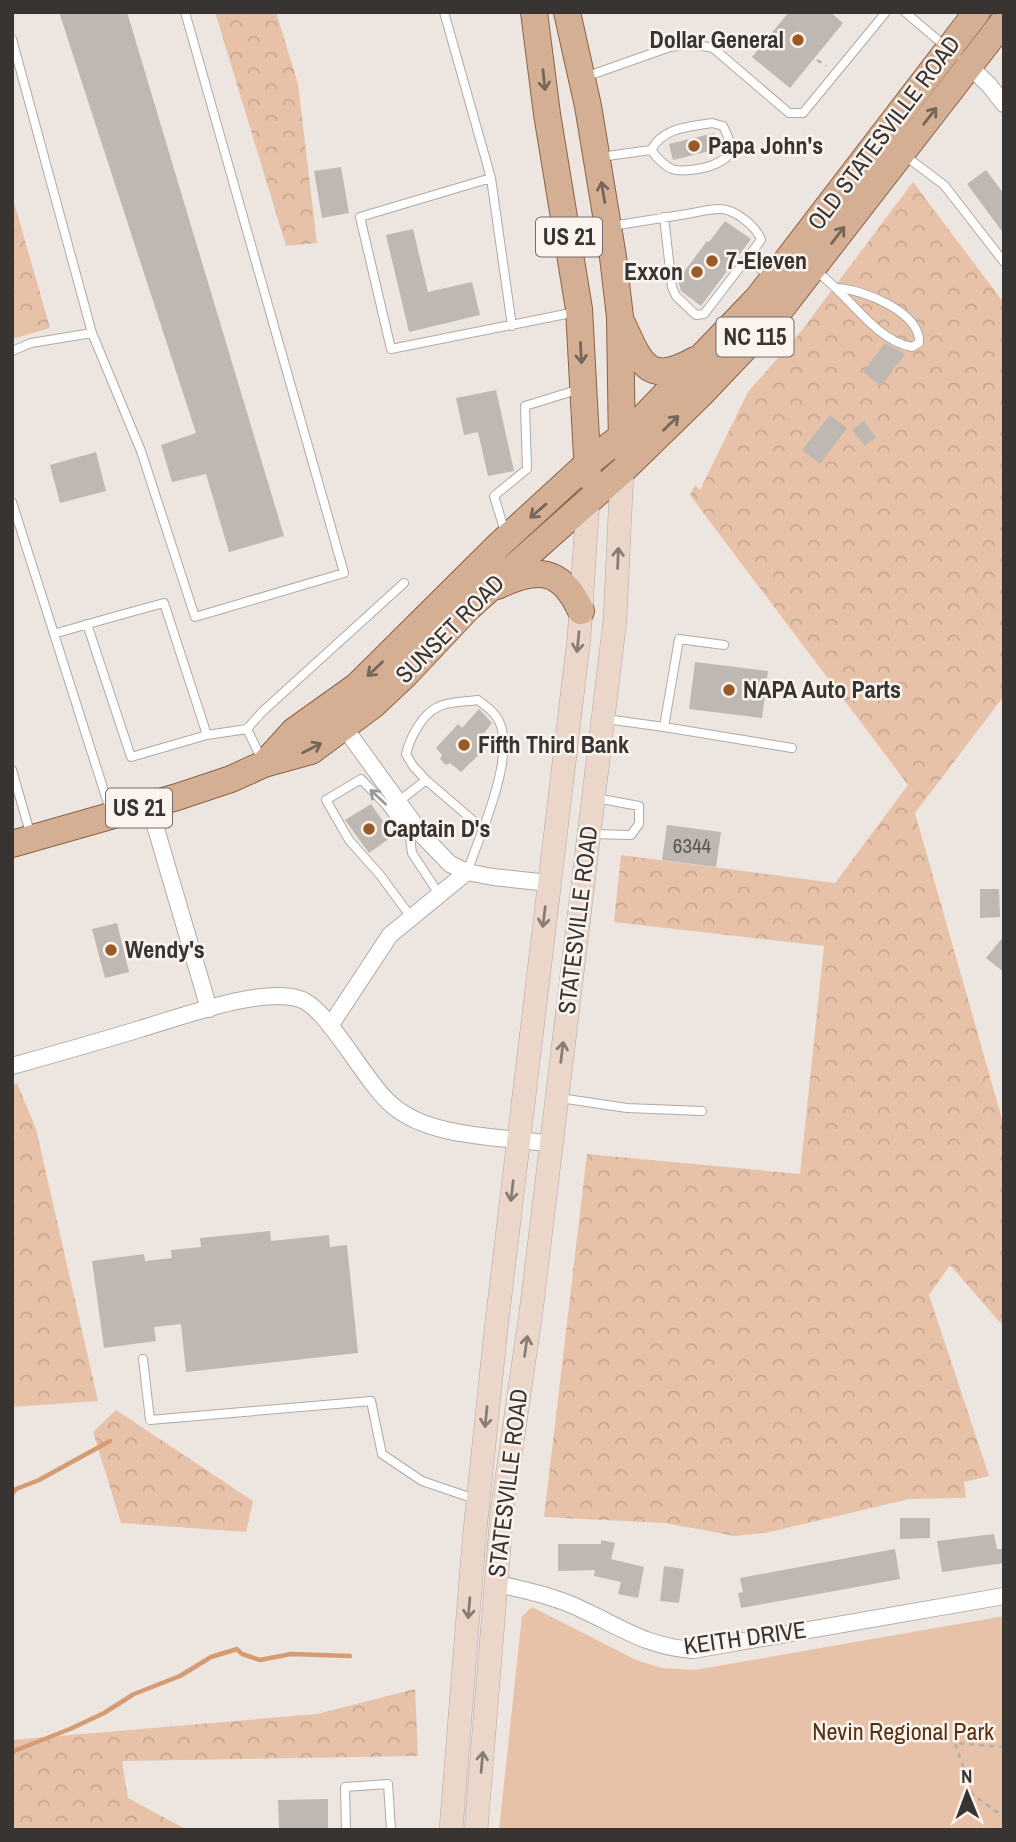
<svg xmlns="http://www.w3.org/2000/svg" width="1016" height="1842" viewBox="0 0 1016 1842" font-family="'Archivo Narrow',sans-serif">
  <style>
    .forest { fill: url(#forest-crowns) }
    .park { fill: #e7c2a9 }
    .lines { fill: none; stroke-linecap: round; stroke-linejoin: round }
    .stream { stroke: #d59c74; stroke-width: 4.5 }
    .building { fill: #bfb7b2 }
    .service-casing { stroke: #b0a9a4; stroke-width: 10 }
    .minor-casing { stroke: #b0a9a4; stroke-width: 18 }
    .secondary-casing { stroke: #b0a9a4; stroke-width: 24 }
    .primary-casing { stroke: #8c6243; stroke-width: 28 }
    .path { stroke: #b5afab; stroke-width: 2.5; stroke-dasharray: 5 5; stroke-linecap: butt }
    .service { stroke: #fff; stroke-width: 8 }
    .minor { stroke: #fff; stroke-width: 16 }
    .secondary { stroke: #ead7c9; stroke-width: 23 }
    .primary { stroke: #d5af94; stroke-width: 26 }
    .oneway { stroke: #766559 }
    .oneway2 { stroke: #887d76 }
    .oneway3 { stroke: #9b9a98 }
    .poi-dot { fill: #9b5a25; stroke: #fbf3ed; stroke-width: 2.5 }
    .labels { text-anchor: middle; stroke-width: 5; stroke-linejoin: round; paint-order: stroke }
    .number-label { font-size: 21px; fill: #595552 }
    .shield { fill: #fbf3ed; stroke: #726d6a; stroke-width: 2 }
    .shield-label { font-size: 23px; font-weight: bold; fill: #373432 }
    .poi-label { font-size: 24px; font-weight: bold; fill: #373432; stroke: #fbf3ed; text-anchor: start }
    .street-label { font-size: 24px; fill: #373432; stroke: #fbf3ed }
    .park-label { font-size: 24px; fill: #573113; stroke: #fbf3ed }
  </style>
  <defs>
    <pattern id="forest-crowns" width="20" height="18" patternUnits="userSpaceOnUse" patternTransform="scale(1.75)"><rect width="20" height="18" fill="#e7c2a9"/><path d="M2 6a3 3 0 1 1 6 0M12 15a3 3 0 1 1 6 0" fill="none" stroke="#c7a792"/></pattern>
  </defs>
  <rect width="100%" height="100%" fill="#ede5e0"/>
  <path class="forest" d="M215,12H276L298,84L317,243L286,246Z
    M913,182L1004,303V696L915,813L1004,1126V1327L950,1265L929,1295L989,1476L964,1482L966,1498L909,1499L770,1532L735,1536L665,1523L544,1517L587,1154L800,1174L824,946L614,922L621,855L835,883L908,785L690,495L695,485L700,490L748,392L799,334Z
    M12,195L50,328L12,339Z
    M17,1083L36,1129L98,1401L12,1407V1085Z
    M116,1410L253,1501L246,1532L121,1523L93,1432Z
    M415,1689L418,1756L122,1761L128,1798L187,1830H12V1740L317,1714Z"/>
  <path class="park" d="M532,1607L636,1660L662,1668L695,1670L1004,1616V1830H499L522,1616Z"/>
  <g class="lines">
    <path class="stream" d="M12,1494L16,1489L39,1480L110,1441
      M12,1754L14,1751L70,1729L104,1713L134,1694L180,1676L211,1657L237,1649L242,1654L260,1660L291,1654L350,1656"/>
  </g>
  <path class="building" d="M59,12H127L284,536L229,552L206,474L172,482L161,445L196,433Z
    M789,12H830L843,23L790,88L752,57Z
    M714,133L718,149L673,160L669,144Z
    M341,167L349,213L322,218L314,171Z
    M986,170L1004,194V234L967,184Z
    M725,221L751,239L701,306L681,291L678,280L707,241L709,242Z
    M413,229L428,292L472,282L480,315L409,332L386,235Z
    M885,343L905,354L881,386L863,372Z
    M496,390L514,471L488,476L478,432L464,435L456,398Z
    M830,415L847,428L820,464L802,450Z
    M864,421L876,437L865,446L852,430Z
    M96,452L106,491L60,503L50,465Z
    M695,662L768,671L762,718L689,709Z
    M479,709L492,723L477,742L485,749L461,772L450,763L446,765L440,759L442,755L436,748L458,724L462,728Z
    M371,804L393,836L369,853L345,820Z
    M667,825L721,832L716,867L662,860Z
    M980,889H999L1000,917L980,918Z
    M117,923L129,972L105,978L92,929Z
    M1004,936V972L986,958Z
    M270,1231L271,1241L329,1235L330,1247L347,1245L358,1353L186,1372L181,1324L154,1327L156,1341L104,1348L92,1261L144,1254L145,1261L172,1258L171,1250L201,1247L200,1238Z
    M900,1518H930V1538L900,1539Z
    M994,1534L997,1549H1002L1004,1563L942,1572L937,1541Z
    M601,1540L615,1543L611,1559L644,1567L638,1598L618,1594L621,1582L594,1576L595,1570L558,1571V1544H601Z
    M895,1549L900,1579L741,1608L738,1593L743,1592L740,1578Z
    M664,1566L684,1569L679,1603L660,1601Z
    M328,1799V1830H279L278,1800Z"/>
  <g class="lines">
    <g class="service-casing">
      <path id="service" d="M444,12L491,178L512,326
        M905,12L946,47
        M12,39L92,333L141,451L195,617L344,573L185,12
        M585,77L670,47L692,44L713,48L789,113H803L886,12
        M712,123L723,126C726,133 731,141 731,148C730,166 686,174 672,169C663,165 657,158 651,150C664,127 688,127 712,123Z
        M904,155L944,185L1004,262
        M600,157L651,150
        M491,178L360,217L391,349L576,312
        M612,226C637,222 662,218 687,214C698,212 709,209 720,209C735,209 757,227 761,240L704,314L696,315L676,296L672,287L664,217
        M747,258L769,276
        M814,270C846,290 873,340 912,347L919,343C921,312 862,289 837,288
        M12,351L31,343L92,333
        M12,502L111,813
        M505,532L494,496L527,469L525,406L580,389
        M54,634C91,623 127,613 164,603L207,735L131,757L87,624
        M606,719L664,727L679,639L724,645
        M664,727L792,748
        M247,729L262,712L404,583
        M207,735L247,729L262,760
        M12,770L31,836
        M426,780L483,829L467,872
        M398,802L426,780L413,766L406,754C410,738 422,714 438,707C448,701 467,702 478,700C484,705 491,709 495,715C516,739 493,802 483,829
        M591,834L631,835L639,824V806L596,798
        M411,917L380,875L349,840L326,800L361,779L386,805L410,838L412,853L439,894
        M560,1098L627,1108L702,1111
        M143,1359L150,1420L371,1401L382,1454L422,1481L475,1499
        M346,1830L345,1787L388,1784L391,1830"/>
    </g>
    <g class="minor-casing">
      <path id="minor" d="M965,62L989,85L1004,104
        M344,727L423,836L450,864L467,872L493,877L549,883
        M149,805L209,1009
        M330,1026L390,935L467,872
        M12,1066C55,1054 97,1042 140,1029C178,1018 262,986 300,999C329,1009 364,1082 393,1106C432,1139 503,1136 551,1144
        M496,1583C525,1591 556,1596 583,1610C622,1628 648,1647 693,1650L1004,1596"/>
    </g>
    <g class="secondary-casing">
      <path id="secondary" d="M451,1830L474,1540L496,1329L579,638L588,501
        M476,1830L502,1511L531,1312L615,620L622,471"/>
    </g>
    <g class="primary-casing">
      <path id="primary" d="M534,12L547,114L579,309L588,476
        M567,12L588,106L613,257L620,317L622,448
        M623,325C641,365 649,386 695,360
        M497,586C537,567 561,567 581,611
        M265,763L294,731L357,686L500,544L587,464L638,423L758,298L977,12
        M12,844L177,797L231,779L264,764L311,751L373,705L406,674L468,608L622,471L700,395L777,314L1004,21"/>
    </g>
    <path class="path" d="M817,60L826,66
      M1004,1747L955,1743L973,1795L1004,1817"/>
    <use href="#service" class="service"/>
    <use href="#minor" class="minor"/>
    <use href="#secondary" class="secondary"/>
    <use href="#primary" class="primary"/>
  </g>
  <defs><path id="oneway-shaft" d="M-6 0H5M1.5-3L5.5 0L1.5 3" fill="none" stroke-width="1.6" stroke-linecap="round" stroke-linejoin="round" transform="scale(1.75)"/></defs>
  <g class="oneway">
    <use href="#oneway-shaft" transform="translate(544 80) rotate(84)"/>
    <use href="#oneway-shaft" transform="translate(930 116) rotate(-52)"/>
    <use href="#oneway-shaft" transform="translate(603 192) rotate(-100)"/>
    <use href="#oneway-shaft" transform="translate(838 235) rotate(-52)"/>
    <use href="#oneway-shaft" transform="translate(581 353) rotate(87)"/>
    <use href="#oneway-shaft" transform="translate(671 423) rotate(-44)"/>
    <use href="#oneway-shaft" transform="translate(538 511) rotate(139)"/>
    <use href="#oneway-shaft" transform="translate(375 669) rotate(137)"/>
    <use href="#oneway-shaft" transform="translate(312 748) rotate(-27)"/>
  </g>
  <g class="oneway2">
    <use href="#oneway-shaft" transform="translate(618 558) rotate(-88)"/>
    <use href="#oneway-shaft" transform="translate(578 642) rotate(96)"/>
    <use href="#oneway-shaft" transform="translate(544 917) rotate(97)"/>
    <use href="#oneway-shaft" transform="translate(562 1052) rotate(-83)"/>
    <use href="#oneway-shaft" transform="translate(512 1191) rotate(97)"/>
    <use href="#oneway-shaft" transform="translate(526 1346) rotate(-82)"/>
    <use href="#oneway-shaft" transform="translate(486 1417) rotate(96)"/>
    <use href="#oneway-shaft" transform="translate(469 1608) rotate(95)"/>
    <use href="#oneway-shaft" transform="translate(482 1762) rotate(-85)"/>
  </g>
  <use class="oneway3" href="#oneway-shaft" transform="translate(378 797) rotate(-137)"/>
  <g class="poi-dot">
    <circle cx="798" cy="40" r="7"/>
    <circle cx="694" cy="146" r="7"/>
    <circle cx="712" cy="261" r="7"/>
    <circle cx="697" cy="272" r="7"/>
    <circle cx="729" cy="690" r="7"/>
    <circle cx="464" cy="745" r="7"/>
    <circle cx="369" cy="829" r="7"/>
    <circle cx="111" cy="950" r="7"/>
  </g>
  <g class="labels">
    <g class="number-label">
      <text x="692" y="853">6344</text>
    </g>
    <g class="shield">
      <rect x="536" y="217.5" width="66" height="39" rx="5"/>
      <rect x="716.5" y="317.5" width="77" height="39" rx="5"/>
      <rect x="106" y="788.5" width="66" height="39" rx="5"/>
    </g>
    <g class="shield-label">
      <text x="569" y="245">US 21</text>
      <text x="755" y="345">NC 115</text>
      <text x="139" y="816">US 21</text>
    </g>
    <g class="poi-label">
      <text x="784" y="48" text-anchor="end">Dollar General</text>
      <text x="708" y="154">Papa John's</text>
      <text x="726" y="269">7-Eleven</text>
      <text x="683" y="280" text-anchor="end">Exxon</text>
      <text x="743" y="698">NAPA Auto Parts</text>
      <text x="478" y="753">Fifth Third Bank</text>
      <text x="383" y="837">Captain D's</text>
      <text x="125" y="958">Wendy's</text>
    </g>
    <g class="street-label">
      <text transform="translate(884 133) rotate(-53)" y="8">OLD STATESVILLE ROAD</text>
      <text transform="translate(450 629) rotate(-45)" y="8">SUNSET ROAD</text>
      <text transform="translate(578 920) rotate(-83)" y="8">STATESVILLE ROAD</text>
      <text transform="translate(508 1483) rotate(-83)" y="8">STATESVILLE ROAD</text>
      <text transform="translate(745 1638) rotate(-8)" y="8">KEITH DRIVE</text>
    </g>
    <g class="park-label">
      <text x="903" y="1740">Nevin Regional Park</text>
    </g>
  </g>
  <rect width="1016" height="1842" fill="none" stroke="#373432" stroke-width="28"/>
  <g transform="translate(967 1793) rotate(359)" stroke="#fbf3ed" stroke-width="5" paint-order="stroke">
  <path d="M0-5L12 26L0 18L-12 26Z" fill="#373432"/>
  <text y="-10" font-size="19" font-weight="bold" text-anchor="middle" fill="#373432">N</text>
  </g>
</svg>
